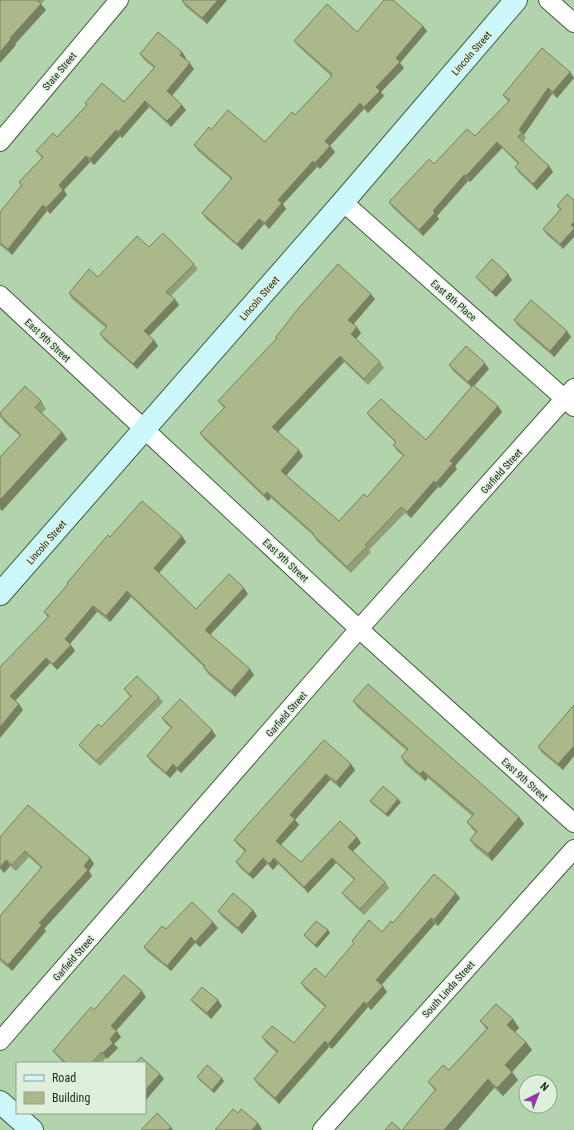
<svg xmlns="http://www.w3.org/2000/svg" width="574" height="1130" viewBox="0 0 574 1130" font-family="'Roboto Condensed',sans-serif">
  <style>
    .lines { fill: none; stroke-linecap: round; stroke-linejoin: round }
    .street-casing { stroke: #405e3c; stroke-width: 20 }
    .secondary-casing { stroke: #405e3c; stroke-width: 24 }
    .street { stroke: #fff; stroke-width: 18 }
    .secondary { stroke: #cdf8fb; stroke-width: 22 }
    .wall { fill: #929e77 }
    .shaded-wall { fill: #778161 }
    .building { fill: #aab88a; stroke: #778161 }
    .labels { text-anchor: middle; stroke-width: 3; stroke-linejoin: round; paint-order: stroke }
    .street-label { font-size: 10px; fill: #202e1f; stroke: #deefdb }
  </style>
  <rect width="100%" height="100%" fill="#b2d4ad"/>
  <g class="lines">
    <g class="street-casing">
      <path id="street" d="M548,0L574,23
        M0,142L119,0
        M343,202L574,407
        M0,295L359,629L574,823
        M0,1041L359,629L574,388
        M322,1130L574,849"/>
    </g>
    <g class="secondary-casing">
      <path id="secondary" d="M0,594L343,202L516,0
        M0,1102L32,1130"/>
    </g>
    <use href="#street" class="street"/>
    <use href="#secondary" class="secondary"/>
  </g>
  <path class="wall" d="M0,0H45L41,4L46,10L15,44L16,45L0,63Z
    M183,0H227L207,24L186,7L182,1Z
    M423,26L427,31L400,63L404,68L381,92L384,96L368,113L364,109L330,145L335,152L320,169L317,167L283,204L286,209L269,229L264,224L242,250L206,219L202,213L231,179L198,151L194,145L211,130L265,142L295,115L331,77V76L298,46L294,41L357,32Z
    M182,52L186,58L185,60L194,69L172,96L186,110L171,127L149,107L122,138L120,136L94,165L90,162L64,190L67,195L50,214L47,211L12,255L0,245V212L21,186L19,182L42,158L36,151L57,137L86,106L85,103L124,102L154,68L144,60L140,54Z
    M570,72L574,78L557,98L552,94L524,135L526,138L523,142L549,166L553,172L537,190L519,173L515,167L518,164L502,148L470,182L468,181L437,216L439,219L423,236L393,208L389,202L434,164L475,136L508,102L503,95Z
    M567,194L563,249L546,234L543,229L560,210L557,206Z
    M149,247L194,264L198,269L171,296L179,305L149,336L158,346L137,369L104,340L100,334L106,328L72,299L69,293L98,277Z
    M476,277L512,280L496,297L480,282Z
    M375,299L353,324L361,333L356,339L380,362L384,368L368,385L344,362L278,432L303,456L286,475L339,521L367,497L403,456L397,451L393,445L396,443L371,419L367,413L426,440L471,387L453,371L449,365L489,369L474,386L498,406L502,412L455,466L457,469L440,488L438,487L411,518L405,513L369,550L371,552L351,573L317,541L313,535L271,498L268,501L204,439L200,433L224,408L218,401Z
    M514,320L571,337L554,357L518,326Z
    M41,401L46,409L42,413L62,432L67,439L2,511L0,509V457L20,436L4,422L0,416V413Z
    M182,536L186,542L159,573L196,609L248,594L210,635L250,669L254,675L235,697L208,674L204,668H205L131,597L110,622L97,612L70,644L75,651L57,670L50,663L15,701L23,710L0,738L48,618L44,612L67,585V583L110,537Z
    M124,689L159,697L163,702L100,766L83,750L79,745L101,727L130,697Z
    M353,701L519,817L524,824L492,861L475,847L470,840L476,833L472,829L467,822L472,816L428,778L425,781L405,764L401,757L407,751L358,708Z
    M574,705L563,770L542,753L538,747Z
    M162,718L212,730L216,736L181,773L177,770L170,778L151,762L147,756L171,728L166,724Z
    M324,740L351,764L355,770L340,788L330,780L295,820L299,825L281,845L301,862L357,837L361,843L353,851L385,882L389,888L364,915L346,898L342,893L354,880L336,863L308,893L278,864L273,870L267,864L253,879L240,868L236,862L245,852L238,845L234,840Z
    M370,801L401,802L388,817L372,804Z
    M0,837L90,858L94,864L89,871L92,876L44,929L46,931L12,971L0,961V916L41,868L29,857L16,871L10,866L4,873L0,869Z
    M460,898L438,926L435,924L382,985L387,992L371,1010L368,1007L332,1049L329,1047L279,1104L258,1085L254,1079L277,1053L266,1043L262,1037L294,1043L325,1007L305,989L301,983L325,977L354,944L352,941L382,932L393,923Z
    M253,910L257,916L242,934L222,917L218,911Z
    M218,928L200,947L195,943L171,971L148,953L144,947L166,929Z
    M328,930L330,933L317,948L306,938L304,935Z
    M146,997L116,1031L121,1037L114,1044L118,1048L107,1059L106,1058L101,1063H64L57,1056L53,1051L94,1010Z
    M191,1000H218L222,1006L211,1019L195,1005Z
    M513,1019L519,1028L515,1032L526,1042L532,1050L512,1072L518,1080L503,1096L494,1088L458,1130H402L435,1091L428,1082L449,1070L486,1029L480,1021Z
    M197,1077L224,1081L214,1093L199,1080Z"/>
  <path class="shaded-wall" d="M218,0H227L207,24L202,18Z
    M41,4L46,10L15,44L16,45L0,63V52L10,38Z
    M423,26L427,31L400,63L404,68L381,92L384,96L368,113L364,107L376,87L396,58Z
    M182,52L186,58L184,61L180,55Z
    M190,63L194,69L171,97L167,91Z
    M570,72L574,78L557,98L553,92Z
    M548,88L552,94L524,135L519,130Z
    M145,101L149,107L122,138L118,132Z
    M360,103L364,109L329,147L325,141Z
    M182,105L186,110L171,127L167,121Z
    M116,130L120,136L94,165L90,159Z
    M497,142L502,148L470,182L466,176Z
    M330,146L335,152L320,169L315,163Z
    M86,156L90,162L64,190L67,195L50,214L46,208L59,185Z
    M313,161L317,167L283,204L286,209L269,229L265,223L278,200Z
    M549,166L553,172L537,190L533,184Z
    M464,175L468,181L437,216L439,219L423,236L419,230L433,211Z
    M43,205L47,211L12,255L8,249Z
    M259,219L264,224L242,250L237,244Z
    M574,222V229L571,225Z
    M574,229V237L563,249L560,244Z
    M508,274L512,280L496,297L492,292Z
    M371,294L375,299L352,326L348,320Z
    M175,299L179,305L148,337L144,331Z
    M357,327L361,333L355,340L351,334Z
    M567,331L571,337L554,357L550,351Z
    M154,340L158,346L137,369L133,364Z
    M340,356L344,362L277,433L272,427Z
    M485,363L489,369L472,388L468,382Z
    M498,406L502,412L455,466L457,469L440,488L436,483L450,461Z
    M62,432L67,439L2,511L0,508V500Z
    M299,450L303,456L285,477L281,471Z
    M434,481L438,487L411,518L407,512Z
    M267,492L271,498L268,501L264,495Z
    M182,536L186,542L158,574L154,568Z
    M244,588L248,594L209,636L205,630Z
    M127,591L131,597L110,622L106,616Z
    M93,606L97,612L69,645L65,639Z
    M71,645L75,651L57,670L53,664Z
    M46,658L50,663L14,702L10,696Z
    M250,669L254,675L235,697L231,691Z
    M19,704L23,710L0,738V727Z
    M212,730L216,736L181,773L177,768Z
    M574,746V756L563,770L558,764Z
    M173,764L177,770L170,778L166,773Z
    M351,764L355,770L340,788L336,782Z
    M423,771L428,778L425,781L420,774Z
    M326,774L330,780L295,820L299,825L280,846L276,841L290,815Z
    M398,799L401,802L388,817L386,814Z
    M519,817L524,824L492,861L488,854Z
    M357,837L361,843L352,852L348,847Z
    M90,858L94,864L89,871L92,876L44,929L46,931L12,971L8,965L84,866Z
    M263,858L267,864L253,879L249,874Z
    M274,858L278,864L273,870L269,864Z
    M332,858L336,863L308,893L304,887Z
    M6,860L10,866L4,873L0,867Z
    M456,893L460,898L438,926L434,920Z
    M253,910L257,916L242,934L238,928Z
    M431,918L435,924L380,986L376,980Z
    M213,922L218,928L200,947L195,942Z
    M328,930L330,933L317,948L315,945Z
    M191,937L195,943L171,971L167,966Z
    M383,986L387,992L371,1010L367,1004Z
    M142,991L146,997L115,1032L111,1026Z
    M218,1000L222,1006L211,1019L207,1013Z
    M364,1002L368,1007L332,1049L328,1044Z
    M513,1019L519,1028L513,1034L507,1025Z
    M117,1031L121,1037L114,1044L118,1048L107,1059L103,1053L110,1039Z
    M325,1041L329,1047L279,1104L275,1098Z
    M526,1042L532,1050L512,1072L518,1080L503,1096L497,1088L505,1065Z
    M160,1074L164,1079L146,1100L145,1099V1090Z
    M222,1078L224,1081L214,1093L212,1090Z
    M488,1079L494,1088L458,1130H444Z
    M258,1123L262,1129L261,1130H252Z
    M171,1127L173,1130H168Z"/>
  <path class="building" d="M0,0H37L41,4L10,38L11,39L0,52Z
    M183,0H218L202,18L182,1Z
    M384,0H393L423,26L396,58L400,62L376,87L380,91L364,107L360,103L325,141L330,146L315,163L313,161L278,200L282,203L265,223L259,219L237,244L202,213L232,178L194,145L209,127L211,130L228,110L265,142L292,112L295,115L331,77L332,74L294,41L327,4L357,32Z
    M158,32L182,52L180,55L190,63L167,91L182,105L167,121L145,101L118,132L116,130L90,159L86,156L59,185L63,190L46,208L43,205L8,249L0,243V212L22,185L19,182L43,157L36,151L53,133L57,137L87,105L85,103L102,83L124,102L155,67L140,54Z
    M542,48L570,72L553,92L548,88L519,130L522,132L518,137L549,166L533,184L515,167L519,163L497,142L466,176L464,175L433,211L435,213L419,230L389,202L429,159L434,164L467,129L475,136L510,100L503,95Z
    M567,194L574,200V222L571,225L574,227V229L560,244L543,229L561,209L557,206Z
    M163,233L194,264L166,292L175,299L144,331L154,340L133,364L100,334L107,326L69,293L89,269L98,277L137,236L149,247Z
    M492,259L508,274L492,292L476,277Z
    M338,264L371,294L348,320L357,327L351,334L380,362L364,379L340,356L272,427L299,450L281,471L339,521L364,494L367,497L404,455L393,445L396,442L367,413L381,399L426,440L473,385L498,406L450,461L453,463L436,483L434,481L407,512L401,507L365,545L367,546L347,567L313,535L314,534L267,492L264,495L200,433L225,407L218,401L277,338L276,337L297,310Z
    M531,300L567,331L550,351L514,320Z
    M466,346L485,363L468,382L449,365Z
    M25,386L41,401L35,407L62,432L0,500V457L21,435L0,415V413Z
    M142,501L182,536L154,568L196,609L229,574L244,588L205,630L250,669L231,691L204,668L205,666L127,591L106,616L93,606L65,639L71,645L53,664L46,658L10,696L19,704L0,727V667L49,616L44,612L68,584L67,583L108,535L110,537Z
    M137,676L159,697L96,761L79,745L98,724L101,727L131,696L124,689Z
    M368,684L519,817L488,854L470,840L477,831L467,822L474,814L423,771L420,774L401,757L408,749L353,701Z
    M180,699L212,730L177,768L173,764L166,773L147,756L172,727L162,718Z
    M574,705V746L558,764L538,747Z
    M324,740L351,764L336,782L326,774L290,815L295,819L276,841L301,862L340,821L357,837L348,847L385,882L360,909L342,893L355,879L332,858L304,887L274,858L269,864L263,858L249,874L236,862L246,850L234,840Z
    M383,786L398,799L386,814L370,801Z
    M28,805L90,858L84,866L88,870L39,923L42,925L8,965L0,958V916L42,867L25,851L12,865L6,860L0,867V837Z
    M434,874L456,893L434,920L431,918L376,980L383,986L367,1004L364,1002L328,1044L325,1041L275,1098L254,1079L278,1051L262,1037L272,1026L294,1043L326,1006L301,983L315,968L325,977L354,943L352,941L369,920L382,932L391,921L393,923Z
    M233,893L253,910L238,928L218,911Z
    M192,902L213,922L195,942L191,937L167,966L144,947L162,926L166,929Z
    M316,921L328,930L315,945L304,935Z
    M124,975L142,991L111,1026L117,1031L110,1039L113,1043L103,1053L102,1052L91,1063H66L53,1051L91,1007L94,1010Z
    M202,987L218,1000L207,1013L191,1000Z
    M496,1004L513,1019L507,1025L526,1042L505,1065L512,1072L497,1088L488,1079L444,1130H402L436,1089L428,1082L443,1065L449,1070L488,1028L480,1021Z
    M141,1057L160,1074L145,1090V1063H135Z
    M207,1065L222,1078L212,1090L197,1077Z
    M233,1109L238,1113L241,1109L258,1123L252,1130H215Z
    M157,1113L171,1127L168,1130H141Z
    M392,1122L401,1130H385Z"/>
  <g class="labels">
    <g class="street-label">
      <text transform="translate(471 53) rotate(-49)" y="4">Lincoln Street</text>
      <text transform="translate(59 71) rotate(-50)" y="4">State Street</text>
      <text transform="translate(259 298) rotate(-49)" y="4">Lincoln Street</text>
      <text transform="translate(454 300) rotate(41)" y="4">East 8th Place</text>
      <text transform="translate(48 340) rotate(43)" y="4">East 9th Street</text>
      <text transform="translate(501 471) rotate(-48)" y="4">Garfield Street</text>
      <text transform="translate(46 542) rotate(-49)" y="4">Lincoln Street</text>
      <text transform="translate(286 560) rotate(43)" y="4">East 9th Street</text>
      <text transform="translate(286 714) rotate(-49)" y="4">Garfield Street</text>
      <text transform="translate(525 779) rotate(42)" y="4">East 9th Street</text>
      <text transform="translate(73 958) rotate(-49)" y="4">Garfield Street</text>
      <text transform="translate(448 989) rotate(-48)" y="4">South Linda Street</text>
    </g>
  </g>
  <rect x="16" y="1062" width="130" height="52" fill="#deefdb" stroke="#92a290"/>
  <rect x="24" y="1075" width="20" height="6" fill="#cdf8fb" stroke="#92a290"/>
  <text x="52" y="1082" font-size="12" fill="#202e1f">Road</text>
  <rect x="24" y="1092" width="20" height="12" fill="#aab88a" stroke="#92a290"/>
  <text x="52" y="1102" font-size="12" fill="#202e1f">Building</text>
  <g transform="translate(538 1094) rotate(42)"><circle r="19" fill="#deefdb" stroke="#92a290"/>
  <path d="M0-3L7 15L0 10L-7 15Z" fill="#953aa5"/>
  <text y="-6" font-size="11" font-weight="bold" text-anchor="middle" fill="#202e1f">N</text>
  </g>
</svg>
